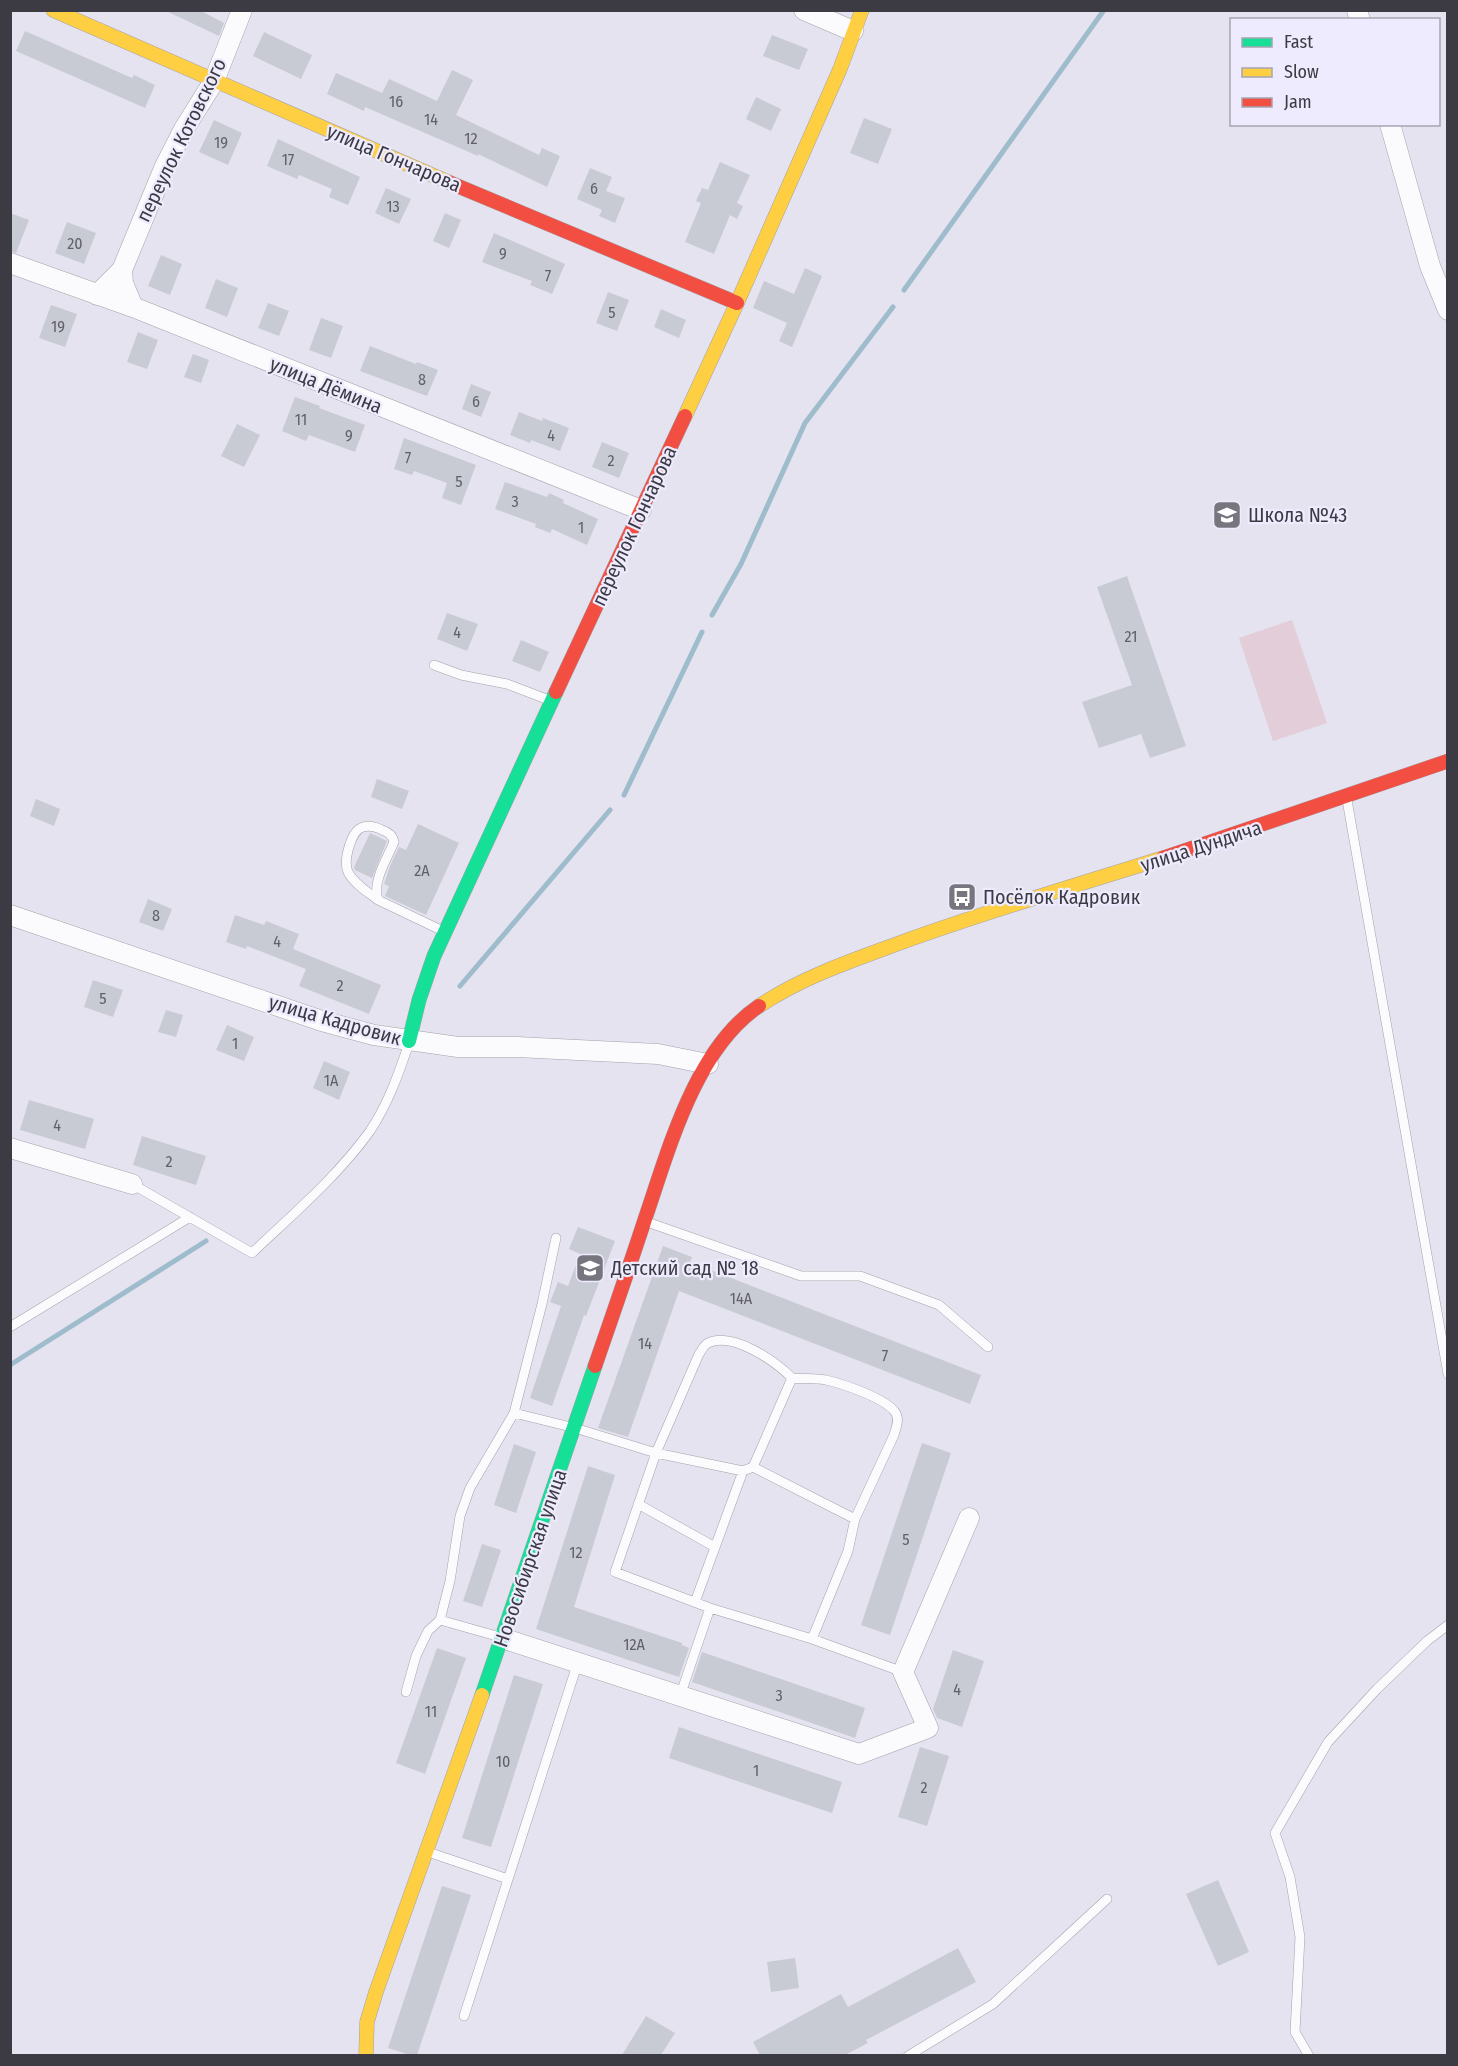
<svg xmlns="http://www.w3.org/2000/svg" width="1458" height="2066" viewBox="0 0 1458 2066" font-family="'Fira Sans Condensed',sans-serif">
  <style>
    .green { fill: #e2cdd8 }
    .lines { fill: none; stroke-linecap: round; stroke-linejoin: round }
    .stream { stroke: #9ebccb; stroke-width: 5 }
    .building { fill: #c9cbd4 }
    .lane-casing { stroke: #a3a2ab; stroke-width: 10 }
    .street-casing { stroke: #a3a2ab; stroke-width: 21 }
    .fast-casing { stroke: #a3a2ab; stroke-width: 15 }
    .slow-casing { stroke: #a3a2ab; stroke-width: 15 }
    .jam-casing { stroke: #a3a2ab; stroke-width: 15 }
    .lane { stroke: #fbfbfd; stroke-width: 9 }
    .street { stroke: #fbfbfd; stroke-width: 20 }
    .fast { stroke: #16e098; stroke-width: 14 }
    .slow { stroke: #ffcf43; stroke-width: 14 }
    .jam { stroke: #f24e42; stroke-width: 14 }
    .labels { text-anchor: middle; stroke-width: 4.5; stroke-linejoin: round; paint-order: stroke }
    .number-label { font-size: 16px; fill: #616069 }
    .street-label { font-size: 20px; fill: #3c3b43; stroke: #edebfd }
    .poi-label { font-size: 20px; fill: #3c3b43; stroke: #edebfd; text-anchor: start }
  </style>
  <rect width="100%" height="100%" fill="#e4e3ef"/>
  <path class="green" d="M1292,620L1327,723L1273,741L1239,638Z"/>
  <g class="lines">
    <path class="stream" d="M904,290L1104,10
      M712,615L741,564L805,423L893,307
      M624,795L702,632
      M460,986L610,810
      M10,1365L206,1241"/>
  </g>
  <path class="building" d="M164,10H199L224,23L219,36Z
    M25,31L132,78L134,75L155,85L145,108L16,51Z
    M264,32L312,55L301,79L253,56Z
    M772,35L808,49L799,70L763,56Z
    M452,70L473,80L456,115L539,155L542,148L560,156L547,187L478,154V156L365,107L364,111L327,94L336,73L382,93L389,79L437,101Z
    M756,97L781,109L771,131L746,119Z
    M864,118L892,129L878,164L850,153Z
    M214,120L242,133L228,165L199,152Z
    M278,139L360,177L348,205L329,197L332,189L299,175L297,179L267,166Z
    M720,162L750,175L737,203L743,206L737,219L730,215L714,254L685,242L701,203L696,201L702,188L708,190Z
    M590,168L612,177L606,191L625,198L615,223L599,216L602,210L577,199Z
    M386,188L411,199L399,224L375,213Z
    M10,213L29,220L16,253L10,251Z
    M445,213L461,220L449,248L433,241Z
    M67,222L96,233L84,264L55,253Z
    M494,233L565,264L552,294L530,285L532,281L482,262Z
    M161,255L182,264L170,295L148,286Z
    M805,268L822,276L792,347L779,341L787,323L753,308L764,281L794,294Z
    M216,279L238,288L227,317L205,308Z
    M608,292L629,300L617,331L596,323Z
    M268,303L289,311L279,336L258,328Z
    M51,305L77,314L65,347L39,338Z
    M661,309L686,320L679,338L654,327Z
    M321,318L343,326L331,358L309,350Z
    M138,332L158,340L147,369L127,362Z
    M370,346L416,364L417,362L438,370L427,396L360,371Z
    M193,354L209,360L201,383L184,377Z
    M471,384L491,392L481,417L462,409Z
    M295,397L320,406L319,408L365,425L355,452L309,435L306,441L282,431Z
    M519,412L542,421L543,418L569,428L560,451L531,440L530,443L510,435Z
    M237,424L260,435L244,467L221,456Z
    M404,438L476,465L461,505L442,498L447,483L414,471L412,475L394,469Z
    M602,442L629,453L619,478L592,467Z
    M505,482L547,497L549,493L564,500L563,503L598,519L587,545L552,529L550,533L535,527L536,524L495,509Z
    M1127,576L1186,746L1150,758L1141,734L1099,748L1082,702L1132,685L1097,587Z
    M447,613L478,624L467,651L437,639Z
    M521,640L549,652L540,672L512,661Z
    M377,779L409,791L402,809L371,797Z
    M36,799L60,809L54,826L30,816Z
    M418,824L459,843L426,915L385,896L389,886L384,884L390,866L399,847L406,850Z
    M370,833L387,841L372,878L355,870L354,867Z
    M148,899L172,909L163,931L139,922Z
    M235,915L264,925L266,921L299,934L293,949L381,985L369,1014L299,986L306,969L247,946L246,949L226,942Z
    M93,980L123,990L113,1017L84,1007Z
    M166,1010L183,1015L176,1037L158,1032Z
    M227,1025L254,1037L244,1061L216,1050Z
    M324,1061L350,1072L339,1100L313,1088Z
    M29,1100L94,1119L85,1149L20,1130Z
    M142,1136L206,1156L196,1185L133,1165Z
    M578,1227L615,1241L586,1316L584,1315L552,1406L530,1398L561,1306L550,1302L558,1282L568,1286L580,1254L569,1249Z
    M663,1246L692,1257L690,1262L981,1375L970,1404L679,1291L628,1437L598,1428Z
    M922,1443L951,1453L890,1635L861,1625Z
    M514,1444L536,1452L516,1513L494,1505Z
    M588,1466L615,1475L574,1607L682,1643V1645L689,1648L679,1677L536,1629Z
    M482,1544L501,1550L482,1607L463,1601Z
    M437,1648L466,1658L425,1774L396,1763Z
    M953,1650L984,1661L962,1727L937,1718L933,1709Z
    M702,1652L865,1708L855,1738L692,1682Z
    M514,1675L543,1684L491,1847L462,1838Z
    M679,1727L842,1782L832,1813L669,1758Z
    M920,1747L949,1756L927,1826L898,1817Z
    M1218,1880L1249,1952L1218,1966L1186,1894Z
    M442,1886L471,1895L417,2055H410L388,2048Z
    M958,1948L976,1982L866,2040L868,2043L845,2055H760L753,2042L841,1994L848,2007Z
    M795,1958L799,1988L771,1992L767,1962Z
    M646,2016L675,2033L661,2055H622Z"/>
  <g class="lines">
    <g class="lane-casing">
      <path id="lane" d="M434,665L461,675L507,684L549,700
        M1347,800L1448,1374
        M378,900C368,892 354,884 348,872C343,861 351,830 363,827C370,825 376,827 382,830C388,832 393,835 394,842C387,859 372,881 378,900L443,931
        M132,1184L252,1253C293,1214 337,1177 370,1131C388,1104 399,1073 409,1043
        M647,1222L801,1276H860L939,1305L988,1347
        M10,1327L190,1217
        M514,1413L575,1428L656,1453L743,1471L753,1467L792,1378
        M753,1467L855,1519
        M638,1504L715,1547
        M695,1602L743,1471
        M440,1620L500,1637
        M812,1639L848,1551L855,1519L894,1435C896,1428 900,1419 895,1412C885,1398 843,1384 826,1380C815,1378 803,1379 792,1378C776,1362 733,1331 708,1343C704,1345 702,1350 699,1354L656,1453L615,1572L710,1608L812,1639L903,1672
        M406,1692L416,1656L428,1631L440,1620L450,1581L460,1516L470,1488L514,1413L542,1304L556,1238
        M680,1696L710,1608
        M428,1852L508,1879
        M464,2016L578,1662
        M908,2056L993,2004L1107,1899
        M1309,2056L1295,2032L1300,1937L1290,1877L1275,1833L1328,1742L1377,1689L1427,1641L1448,1625"/>
    </g>
    <g class="street-casing">
      <path id="street" d="M804,10L853,31
        M1357,10L1360,20
        M1390,124L1430,266L1448,310
        M10,263L133,307L641,510
        M122,270L165,166L184,129L214,81L242,10
        M97,295L122,270L123,283L133,307
        M10,915L322,1021L374,1035L458,1047H517L658,1054L708,1064
        M10,1148L132,1184
        M502,1638L859,1754L928,1728L903,1672L969,1518"/>
    </g>
    <g class="fast-casing">
      <path id="fast" d="M409,1041L419,1000L434,956L556,692
        M482,1695L595,1366"/>
    </g>
    <g class="slow-casing">
      <path id="slow" d="M53,10L448,182
        M685,416L737,303L840,69L862,10
        M759,1006C801,978 850,961 897,944C984,912 1074,886 1163,858
        M366,2056L367,2022L376,1992L482,1695"/>
    </g>
    <g class="jam-casing">
      <path id="jam" d="M448,182L737,303
        M556,692L685,416
        M1163,858L1448,761
        M595,1366C612,1317 629,1268 645,1219C669,1149 695,1049 759,1006"/>
    </g>
    <use href="#lane" class="lane"/>
    <use href="#street" class="street"/>
    <use href="#fast" class="fast"/>
    <use href="#slow" class="slow"/>
    <use href="#jam" class="jam"/>
  </g>
  <defs>
    <g id="school-square" transform="scale(1.5)"><rect x="-9" y="-9" width="18" height="18" rx="4" fill="#77767f" stroke="#edebfd"/><path d="M0-5L7-2L0 1L-7-2ZM-4 1L0 2.5L4 1V4Q0 6-4 4Z" fill="#fff"/></g>
    <g id="bus-square" transform="scale(1.5)"><rect x="-9" y="-9" width="18" height="18" rx="4" fill="#77767f" stroke="#edebfd"/><path d="M-5-6H5V4H4V6H2V4H-2V6H-4V4H-5ZM-3.5-4V0h7V-4ZM-3.5 1.2v1.5H-2V1.2ZM2 1.2v1.5H3.5V1.2Z" fill="#fff"/></g>
  </defs>
  <g fill-rule="evenodd">
    <use href="#school-square" x="1227" y="515"/>
    <use href="#bus-square" x="962" y="897"/>
    <use href="#school-square" x="590" y="1268"/>
  </g>
  <g class="labels">
    <g class="number-label">
      <text x="396" y="107">16</text>
      <text x="431" y="125">14</text>
      <text x="471" y="144">12</text>
      <text x="221" y="148">19</text>
      <text x="288" y="165">17</text>
      <text x="594" y="194">6</text>
      <text x="393" y="212">13</text>
      <text x="75" y="249">20</text>
      <text x="503" y="259">9</text>
      <text x="548" y="281">7</text>
      <text x="612" y="318">5</text>
      <text x="58" y="332">19</text>
      <text x="422" y="385">8</text>
      <text x="476" y="407">6</text>
      <text x="301" y="425">11</text>
      <text x="349" y="441">9</text>
      <text x="551" y="441">4</text>
      <text x="408" y="463">7</text>
      <text x="611" y="466">2</text>
      <text x="459" y="487">5</text>
      <text x="515" y="507">3</text>
      <text x="581" y="533">1</text>
      <text x="457" y="638">4</text>
      <text x="1131" y="642">21</text>
      <text x="422" y="876">2А</text>
      <text x="156" y="921">8</text>
      <text x="277" y="947">4</text>
      <text x="340" y="991">2</text>
      <text x="103" y="1004">5</text>
      <text x="235" y="1049">1</text>
      <text x="331" y="1086">1А</text>
      <text x="57" y="1131">4</text>
      <text x="169" y="1167">2</text>
      <text x="741" y="1304">14А</text>
      <text x="645" y="1349">14</text>
      <text x="885" y="1361">7</text>
      <text x="906" y="1545">5</text>
      <text x="576" y="1558">12</text>
      <text x="634" y="1650">12А</text>
      <text x="957" y="1695">4</text>
      <text x="779" y="1701">3</text>
      <text x="431" y="1717">11</text>
      <text x="503" y="1767">10</text>
      <text x="756" y="1776">1</text>
      <text x="924" y="1793">2</text>
    </g>
    <g class="street-label">
      <text transform="translate(181 140) rotate(-64)" y="7">переулок Котовского</text>
      <text transform="translate(394 158) rotate(23)" y="7">улица Гончарова</text>
      <text transform="translate(326 385) rotate(22)" y="7">улица Дёмина</text>
      <text transform="translate(634 526) rotate(-65)" y="7">переулок Гончарова</text>
      <text transform="translate(1201 846) rotate(-18)" y="7">улица Дундича</text>
      <text transform="translate(335 1020) rotate(16)" y="7">улица Кадровик</text>
      <text transform="translate(530 1558) rotate(-71)" y="7">Новосибирская улица</text>
    </g>
    <g class="poi-label">
      <text x="1248" y="522">Школа №43</text>
      <text x="983" y="904">Посёлок Кадровик</text>
      <text x="611" y="1275">Детский сад № 18</text>
    </g>
  </g>
  <rect width="1458" height="2066" fill="none" stroke="#3c3b43" stroke-width="24"/>
  <rect x="1230" y="18" width="210" height="108" fill="#edebfd" stroke="#a6a5b3" stroke-width="1.5"/>
  <rect x="1242" y="38" width="30" height="9" fill="#16e098" stroke="#a6a5b3" stroke-width="1.5"/>
  <text x="1284" y="48" font-size="18" fill="#3c3b43">Fast</text>
  <rect x="1242" y="68" width="30" height="9" fill="#ffcf43" stroke="#a6a5b3" stroke-width="1.5"/>
  <text x="1284" y="78" font-size="18" fill="#3c3b43">Slow</text>
  <rect x="1242" y="98" width="30" height="9" fill="#f24e42" stroke="#a6a5b3" stroke-width="1.5"/>
  <text x="1284" y="108" font-size="18" fill="#3c3b43">Jam</text>
</svg>
